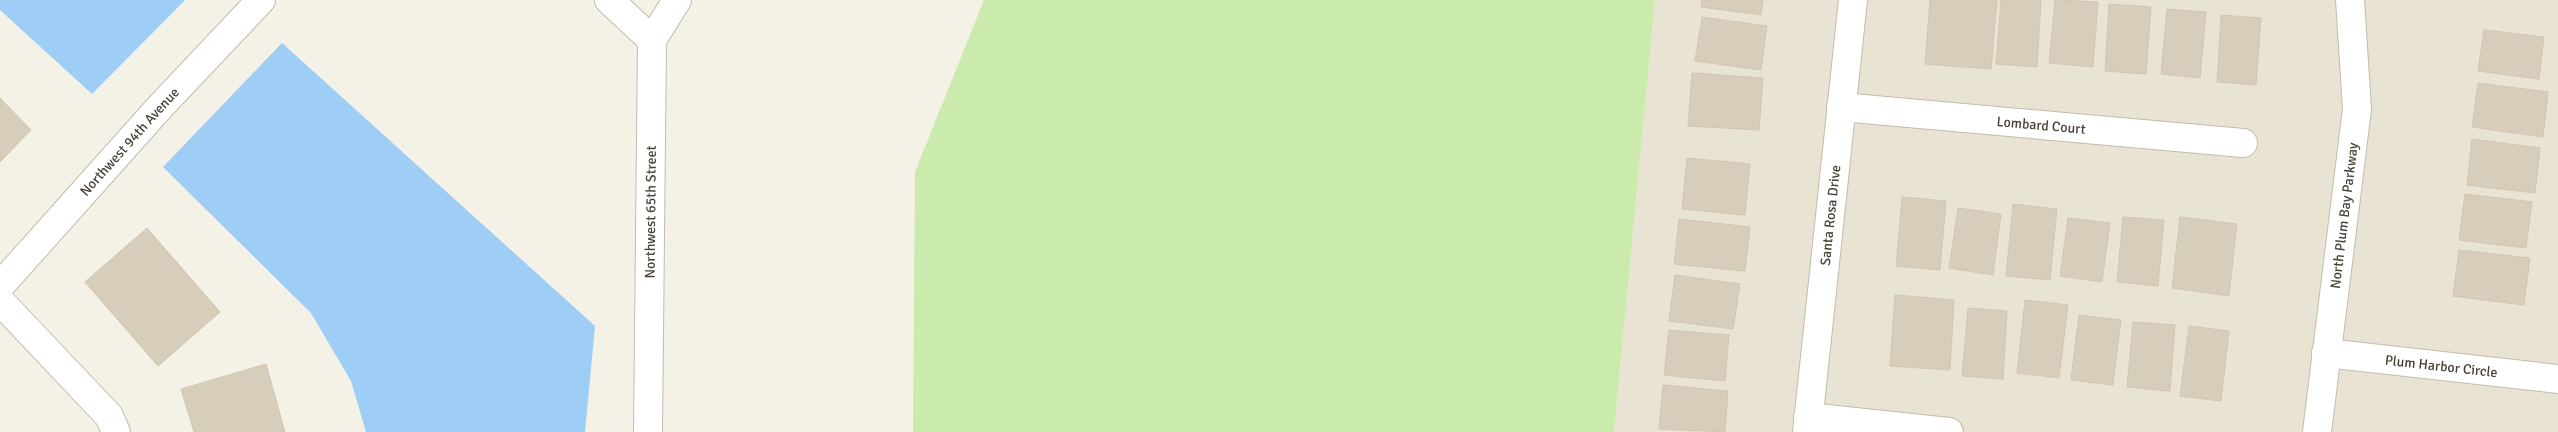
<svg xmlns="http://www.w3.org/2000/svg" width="2558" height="432" viewBox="0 0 2558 432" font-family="Signika,sans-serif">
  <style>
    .residential { fill: #e9e3d4 }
    .grass { fill: #cbebac }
    .water { fill: #9ecdf5 }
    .building { fill: #d7cdbb; stroke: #d2c6ae }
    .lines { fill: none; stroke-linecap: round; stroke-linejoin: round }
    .minor-casing { stroke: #c3bcab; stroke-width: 30 }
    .tertiary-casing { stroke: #c3bcab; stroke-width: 30 }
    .minor { stroke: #fff; stroke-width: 28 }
    .tertiary { stroke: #fff; stroke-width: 28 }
    .labels { text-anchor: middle; stroke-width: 4.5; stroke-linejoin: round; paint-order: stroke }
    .street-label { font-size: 14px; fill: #484135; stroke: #fff }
  </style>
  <rect width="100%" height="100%" fill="#f4f1e6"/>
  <path class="residential" d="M1655,0H2558V432H1614Z"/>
  <path class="grass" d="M984,0H1655L1614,432H913L915,172Z"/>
  <path class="water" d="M0,0H185L92,94L0,10Z
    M282,43L595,326L585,432H366L351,381L311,313L163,167Z"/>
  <path class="building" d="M1702,0H1763L1761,15L1701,7Z
    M1930,0H1997L1991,69L1925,64Z
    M2001,0H2041L2037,67L1996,64Z
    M2055,0L2098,2L2093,67L2049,63Z
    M2109,4L2151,7L2146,74L2105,71Z
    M2167,9L2206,12L2200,78L2161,74Z
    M2221,15L2261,18L2256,85L2217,82Z
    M1702,17L1767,26L1761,70L1695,61Z
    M2484,30L2544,37L2539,79L2478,71Z
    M1692,73L1763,78L1759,130L1688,126Z
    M2478,83L2548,92L2543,137L2472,127Z
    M0,98L31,130L0,162Z
    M2472,139L2540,148L2535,193L2467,185Z
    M1687,158L1750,164L1745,215L1682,209Z
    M2465,194L2532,202L2526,248L2459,240Z
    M1902,197L1946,201L1940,270L1896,266Z
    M2013,204L2057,209L2050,280L2006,276Z
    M1958,208L2001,214L1993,275L1949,268Z
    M2123,217L2164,220L2158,286L2117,282Z
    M2180,217L2237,224L2229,296L2172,288Z
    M2068,218L2110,223L2102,282L2060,276Z
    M1679,219L1750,227L1745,271L1674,264Z
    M147,228L220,312L158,366L85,282Z
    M2459,250L2530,258L2524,305L2453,296Z
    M1675,275L1740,284L1733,329L1669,321Z
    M1895,295L1954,300L1950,370L1890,366Z
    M2025,300L2068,305L2059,378L2017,373Z
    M1968,308L2007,311L2003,379L1962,376Z
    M2079,315L2121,320L2113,385L2071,380Z
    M2133,322L2175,325L2170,391L2127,387Z
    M2189,326L2229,331L2221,401L2180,396Z
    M1669,330L1729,335L1725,381L1664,375Z
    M266,364L285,432H194L181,389Z
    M1663,385L1728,391L1725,432L1659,429Z"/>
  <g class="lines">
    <g class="minor-casing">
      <g id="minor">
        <path d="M609,0L652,40"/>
        <path id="s1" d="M1841,107L2243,143"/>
        <path d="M0,301L109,416L116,432"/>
        <path id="s2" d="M2326,353L2558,379"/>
        <path d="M1808,417L1949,432"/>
        <path id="s3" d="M648,432L652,40L677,0"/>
        <path id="s4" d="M1807,432L1853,0"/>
        <path id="s5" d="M2317,432L2357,109L2350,0"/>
      </g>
    </g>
    <g class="tertiary-casing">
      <g id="tertiary">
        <path id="s6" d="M0,286L159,108L261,0"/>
      </g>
    </g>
    <use href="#minor" class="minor"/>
    <use href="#tertiary" class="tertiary"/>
  </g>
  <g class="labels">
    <g class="street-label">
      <text dy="5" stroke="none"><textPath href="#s1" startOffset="201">Lombard Court</textPath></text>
      <text dy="5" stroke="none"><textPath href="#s6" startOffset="194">Northwest 94th Avenue</textPath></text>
      <text dy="5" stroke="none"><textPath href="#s3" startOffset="220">Northwest 65th Street</textPath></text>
      <text dy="5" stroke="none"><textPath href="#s4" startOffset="218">Santa Rosa Drive</textPath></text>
      <text dy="5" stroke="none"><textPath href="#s5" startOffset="218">North Plum Bay Parkway</textPath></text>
      <text dy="5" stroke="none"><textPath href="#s2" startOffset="116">Plum Harbor Circle</textPath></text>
    </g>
  </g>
</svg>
